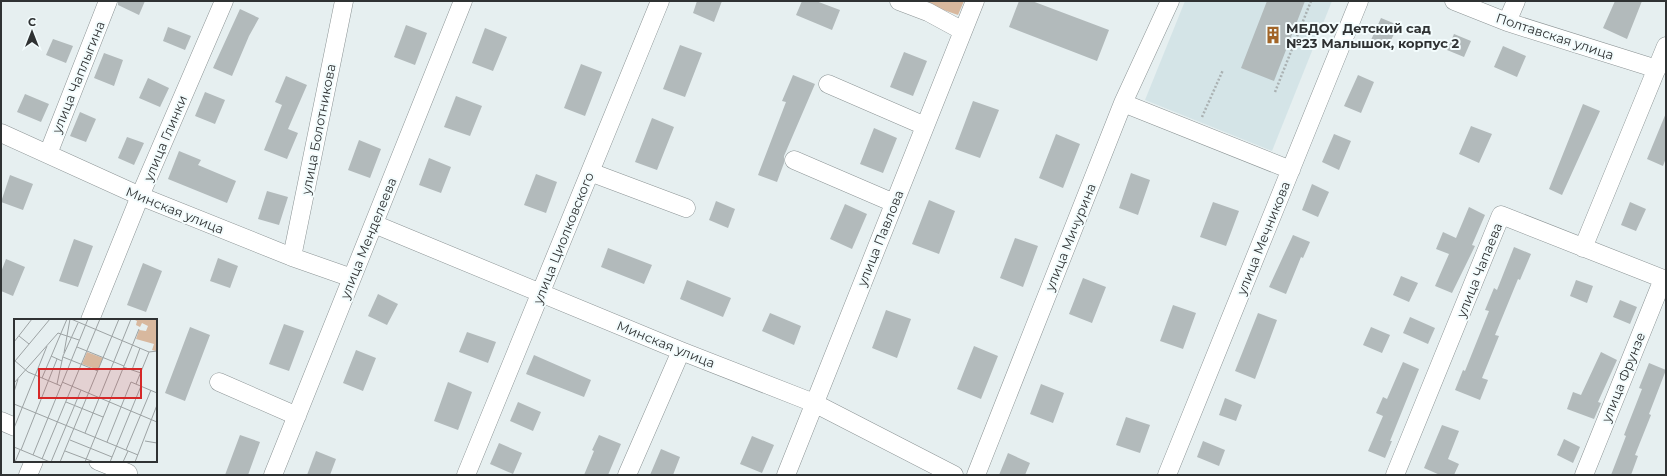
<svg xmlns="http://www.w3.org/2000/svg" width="1667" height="476" viewBox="0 0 1667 476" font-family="Montserrat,sans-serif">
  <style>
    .built { fill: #d4e4e7 }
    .forest { fill: #d8b89e }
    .building { fill: #b2babb }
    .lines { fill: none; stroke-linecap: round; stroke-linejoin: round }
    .minor-casing { stroke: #8c9495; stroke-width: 19 }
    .path { stroke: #aab1b2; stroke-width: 2.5; stroke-dasharray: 2 2; stroke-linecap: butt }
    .minor { stroke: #fff; stroke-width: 18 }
    .labels { text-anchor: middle; stroke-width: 4; stroke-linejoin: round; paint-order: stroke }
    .poi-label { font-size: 13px; font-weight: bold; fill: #2f3233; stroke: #f3fcfd; text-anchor: start }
    .street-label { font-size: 13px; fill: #2f3233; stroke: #f3fcfd }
    .inset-road { fill: none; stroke: #9da3a4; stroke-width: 1 }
    .view { fill: #d62828; fill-opacity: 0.15; stroke: #d62828; stroke-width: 2 }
    .inset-edge { fill: none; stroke: #2f3233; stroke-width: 2 }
  </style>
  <rect width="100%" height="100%" fill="#e6eff0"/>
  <path class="built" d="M1185,1H1332L1272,151L1145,100Z"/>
  <path class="forest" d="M918,1H964L958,15Z"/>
  <path class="building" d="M118,1H145L139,15L118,5Z
    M697,1H722L714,22L693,13Z
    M802,1H816L840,10L832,30L796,15Z
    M1019,1H1032L1109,30L1097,61L1009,27Z
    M1267,1H1305L1274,81L1241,68Z
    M1615,1H1642L1627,39L1603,28Z
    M240,9L259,18L249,36L232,76L213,68Z
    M1381,18L1398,25L1388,47L1371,40Z
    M406,25L427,33L415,65L394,57Z
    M168,27L191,36L185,50L163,41Z
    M485,28L507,37L493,71L472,63Z
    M1454,34L1471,41L1464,57L1447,50Z
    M53,39L73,46L66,63L46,55Z
    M680,45L702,53L685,97L663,89Z
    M1503,46L1526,56L1517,77L1494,67Z
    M904,52L927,61L913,96L890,87Z
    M104,53L123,60L114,86L94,78Z
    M581,64L602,72L585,116L564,108Z
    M793,75L815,84L784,156V163L777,182L758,175L786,102L782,101Z
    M1358,75L1374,82L1361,113L1344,106Z
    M286,76L307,85L288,129L298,133L287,159L264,150L282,105L275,102Z
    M148,78L169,88L160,107L139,98Z
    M205,92L225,100L215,124L195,116Z
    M25,94L49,104L41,122L17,112Z
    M456,96L482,106L470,136L444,127Z
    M973,101L999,110L980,158L955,149Z
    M1583,104L1600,111L1562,195L1549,189Z
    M80,112L96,119L86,142L70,136Z
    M1666,113V158L1663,166L1647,159Z
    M652,118L674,127L657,170L635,162Z
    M1471,126L1492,134L1479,163L1459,154Z
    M874,128L897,138L883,173L860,164Z
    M1056,134L1080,144L1063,188L1039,178Z
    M1334,134L1351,141L1339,170L1322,162Z
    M127,137L144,143L134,165L118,158Z
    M359,140L381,149L370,178L348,170Z
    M179,151L201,160L198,165L236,181L227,203L168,179Z
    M429,158L451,167L441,193L419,185Z
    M1131,173L1150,180L1138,215L1119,208Z
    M536,174L557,182L546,213L524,205Z
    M10,175L33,184L23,210L1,202Z
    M1312,184L1329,192L1318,217L1302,210Z
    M267,191L288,197L279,225L258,219Z
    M929,200L955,211L939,254L912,244Z
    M716,201L735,209L728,228L709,220Z
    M1213,202L1239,211L1226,246L1200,237Z
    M1630,202L1646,209L1636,231L1621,225Z
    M845,204L867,214L852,249L830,239Z
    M1469,207L1485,215L1472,245L1475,246L1452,293L1435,286L1449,254L1436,249L1443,232L1456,238Z
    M1293,235L1310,242L1303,258L1301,257L1286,294L1269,287Z
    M1015,238L1038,246L1023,287L1000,278Z
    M74,239L93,246L78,287L59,281Z
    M1514,247L1531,254L1520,280L1518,279L1495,335L1499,336L1482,378L1488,380L1480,400L1455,390L1463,370L1465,371L1489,311L1485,310L1494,288L1497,290Z
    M608,248L652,265L644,284L601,267Z
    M218,258L238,266L230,288L210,281Z
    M6,259L25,267L13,296L1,291V272Z
    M143,263L162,271L146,312L127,305Z
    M1401,276L1418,283L1409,302L1393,295Z
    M1083,278L1106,287L1092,323L1069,314Z
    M687,280L731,298L723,317L680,299Z
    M1576,280L1593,286L1587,303L1570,296Z
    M378,294L398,304L387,325L368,316Z
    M1620,300L1637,307L1630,324L1613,317Z
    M1173,305L1196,313L1183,349L1160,341Z
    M886,310L911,319L897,358L872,348Z
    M770,313L801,326L794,345L762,331Z
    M1258,313L1277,320L1255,379L1235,371Z
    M1410,317L1435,328L1428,344L1403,333Z
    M284,324L304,331L289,371L269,364Z
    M190,327L210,335L185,401L165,393Z
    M1371,327L1390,335L1382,353L1363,345Z
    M467,332L496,342L488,363L459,352Z
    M974,346L998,356L981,399L957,389Z
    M356,350L376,358L363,391L343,383Z
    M1601,352L1617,360L1598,402L1601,403L1594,419L1567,409L1573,392L1581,395Z
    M534,355L591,380L584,397L526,374Z
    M1403,362L1419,369L1390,441H1392L1385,458L1368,451L1383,416L1376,413L1383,397L1387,399Z
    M1649,363L1666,370L1649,414L1651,415L1635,455L1638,456L1631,475H1611L1626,436L1624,435L1642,389L1639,388Z
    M448,382L472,392L458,430L434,421Z
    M1041,384L1064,393L1053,423L1030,414Z
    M1225,398L1242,405L1236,421L1219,415Z
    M518,402L541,412L533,431L510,421Z
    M1126,417L1150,425L1140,453L1116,445Z
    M1442,425L1459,431L1448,459L1459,464L1454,475H1440L1424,468Z
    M240,435L260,442L248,475H225Z
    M599,435L621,444L608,475H584L594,451L592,450Z
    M752,436L774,445L762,473L740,464Z
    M1564,439L1580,447L1573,463L1557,455Z
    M1203,441L1225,450L1219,466L1197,457Z
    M499,443L522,453L513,474L490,464Z
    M661,449L680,457L673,475H650Z
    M316,451L336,459L330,475H307Z
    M1008,453L1030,463L1025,475H999Z"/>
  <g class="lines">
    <g class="minor-casing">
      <path id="minor" d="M899,1L928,12L963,31
        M1454,1L1507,22L1657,69
        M1507,22L1516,1
        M828,84L925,126
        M1123,103L1291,170
        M1,133L140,196L292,257L352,278
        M48,154L108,1
        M794,160L894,203
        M590,172L686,208
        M374,224L681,351L814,403L954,475
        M1583,248L1666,46
        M292,257L344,1
        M90,320L140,196L224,1
        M219,382L297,416
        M1,421L15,427
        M98,461L128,473
        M28,475L34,461
        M273,475L463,1
        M466,475L660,1
        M627,475L681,351
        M786,475L975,1
        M976,475L1123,103L1170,1
        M1167,475L1359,1
        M1395,475L1501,215L1666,280
        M1584,475L1663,279"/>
    </g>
    <path class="path" d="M1275,92L1311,1
      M1202,117L1223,70"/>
    <use href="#minor" class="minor"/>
  </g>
  <defs>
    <g id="building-bare" transform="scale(1.38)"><path d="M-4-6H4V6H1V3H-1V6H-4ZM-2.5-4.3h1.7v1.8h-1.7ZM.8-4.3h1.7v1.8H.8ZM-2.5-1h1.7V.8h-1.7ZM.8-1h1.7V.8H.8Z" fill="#a26528" stroke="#f3fcfd" stroke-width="2.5" paint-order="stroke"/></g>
  </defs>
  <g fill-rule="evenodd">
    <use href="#building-bare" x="1273" y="35"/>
  </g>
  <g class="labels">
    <g class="poi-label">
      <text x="1286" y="33">МБДОУ Детский сад<tspan x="1286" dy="15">№23 Малышок, корпус 2</tspan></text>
    </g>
    <g class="street-label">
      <text transform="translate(1555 36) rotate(18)" y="5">Полтавская улица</text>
      <text transform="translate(78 77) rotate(-68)" y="5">улица Чаплыгина</text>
      <text transform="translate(318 129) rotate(-79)" y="5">улица Болотникова</text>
      <text transform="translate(165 138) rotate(-67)" y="5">улица Глинки</text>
      <text transform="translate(175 210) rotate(22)" y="5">Минская улица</text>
      <text transform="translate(1070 237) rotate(-68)" y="5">улица Мичурина</text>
      <text transform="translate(368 238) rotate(-68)" y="5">улица Менделеева</text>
      <text transform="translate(563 238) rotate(-68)" y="5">улица Циолковского</text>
      <text transform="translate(880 238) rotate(-68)" y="5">улица Павлова</text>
      <text transform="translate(1263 238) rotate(-68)" y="5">улица Мечникова</text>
      <text transform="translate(1479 270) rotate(-68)" y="5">улица Чапаева</text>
      <text transform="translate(666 344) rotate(22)" y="5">Минская улица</text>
      <text transform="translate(1623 377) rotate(-68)" y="5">улица Фрунзе</text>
    </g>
  </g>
  <g transform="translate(14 319)">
    <rect width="143" height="143" fill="#e6eff0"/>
    <path d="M119,0H142V32L138,31L140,25L122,20L125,11L132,12L134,7L128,4L126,8L122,6L123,2ZM73,33L89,39L84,51L68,45Z" fill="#d8b89e"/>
    <path class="inset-road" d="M57,0L135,33L143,32M5,17L15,25M0,23L18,0M63,28L110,47M50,34L56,0M37,37L48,42M49,38L84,52M0,41L14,53L47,67M1,42L36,0M109,48L127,54M118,51L126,29M28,59L53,0M48,63L143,103M0,64L44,14L65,21M43,65L49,37L64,4M122,65L135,33M0,73L4,60M52,83L89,98M0,85L124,136M0,109L33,27M71,114L117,0M56,121L98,138M131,122L143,124M93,123L117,63L143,74M0,128L36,143M7,131L43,40M112,131L137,71M51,132L80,143M19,136L74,0M28,140L86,0M1,143L6,131M37,143L67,71M46,143L105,0M71,143L125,10M96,143L127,67M109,143L114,132M121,143L143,86"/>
    <path class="view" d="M25,50H127V79H25Z"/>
    <rect width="143" height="143" class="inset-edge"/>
  </g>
  <rect width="1667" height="476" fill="none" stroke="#2f3233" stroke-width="4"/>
  <g transform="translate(32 32)" stroke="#f3fcfd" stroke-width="3" paint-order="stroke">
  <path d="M0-3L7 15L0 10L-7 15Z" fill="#2f3233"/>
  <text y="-6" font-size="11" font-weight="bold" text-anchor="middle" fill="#2f3233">С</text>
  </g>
</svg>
